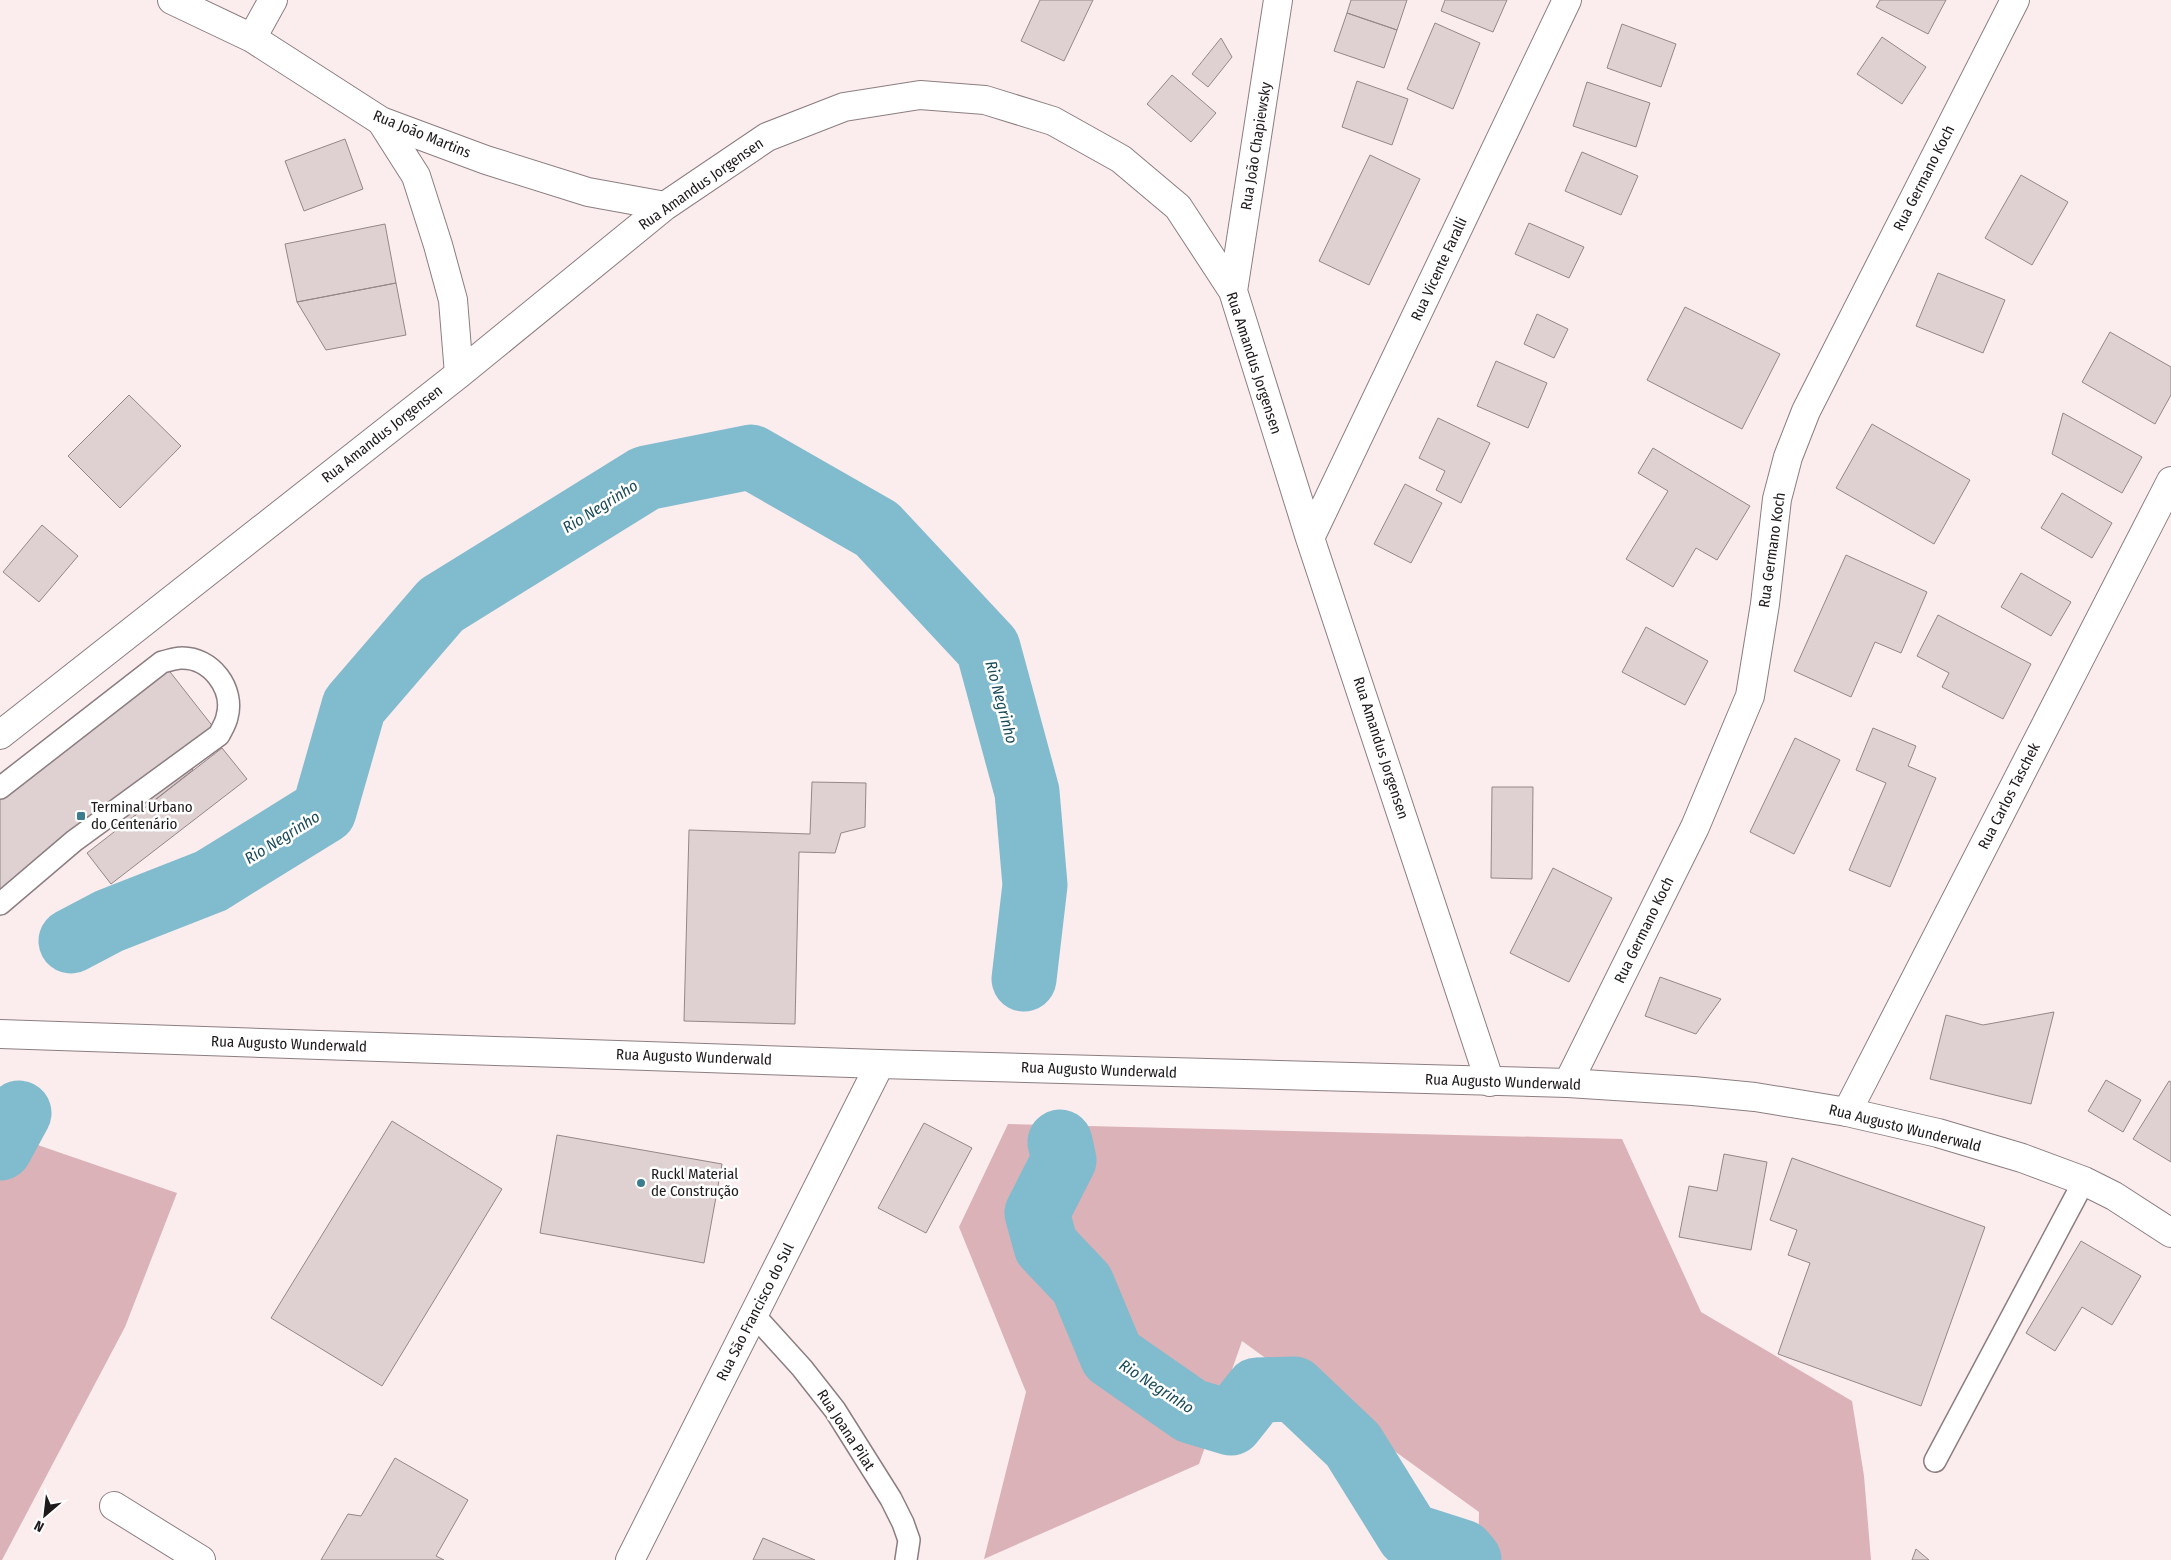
<svg xmlns="http://www.w3.org/2000/svg" width="2171" height="1560" viewBox="0 0 2171 1560" font-family="'Fira Sans Condensed',sans-serif">
  <style>
    .green { fill: #dbb2b7 }
    .lines { fill: none; stroke-linecap: round; stroke-linejoin: round }
    .river { stroke: #81bbce; stroke-width: 65 }
    .building { fill: #dfd1d2; stroke: #948788 }
    .service-casing { stroke: #8c7e80; stroke-width: 24 }
    .minor-casing { stroke: #8c7e80; stroke-width: 30 }
    .secondary-casing { stroke: #8c7e80; stroke-width: 30 }
    .service { stroke: #fff; stroke-width: 21 }
    .minor { stroke: #fff; stroke-width: 28 }
    .secondary { stroke: #fff; stroke-width: 28 }
    .poi-dot { fill: #3c7c8f; stroke: #fff; stroke-width: 2 }
    .labels { text-anchor: middle; stroke-width: 5; stroke-linejoin: round; paint-order: stroke }
    .street-label { font-size: 15px; fill: #1e191a; stroke: #fff }
    .poi-label { font-size: 15px; fill: #1e191a; stroke: #fff; text-anchor: start }
    .water-label { font-size: 16px; font-style: italic; fill: #184a58; stroke: #fff }
  </style>
  <rect width="100%" height="100%" fill="#fbecee"/>
  <path class="green" d="M1008,1124L1622,1139L1701,1312L1852,1401L1864,1476L1871,1560H1478L1479,1512L1242,1341L1199,1464L984,1559L1026,1392L959,1227Z
    M0,1132L177,1193L125,1327L2,1560H0Z"/>
  <g class="lines">
    <path class="river" d="M71,941L109,921L211,881L324,811L354,706L441,605L646,478L751,457L877,529L988,648L1027,792L1035,885L1024,979
      M1060,1142L1064,1160L1037,1213L1046,1246L1082,1284L1112,1356L1191,1411L1231,1423L1257,1390L1294,1389L1353,1445L1409,1535L1462,1552L1469,1560
      M0,1148L19,1113"/>
  </g>
  <path class="building" d="M1040,0H1093L1064,61L1021,41Z
    M1351,0H1407L1397,30L1347,13Z
    M1445,0H1507L1493,32L1441,11Z
    M1880,0H1946L1928,34L1876,7Z
    M1347,13L1397,30L1384,68L1334,51Z
    M1435,23L1480,43L1453,109L1407,89Z
    M1622,24L1676,44L1661,87L1607,68Z
    M1882,37L1926,67L1902,104L1857,74Z
    M1221,38L1232,57L1208,87L1192,74Z
    M1172,75L1216,113L1191,142L1147,104Z
    M1357,81L1408,99L1392,145L1342,127Z
    M1587,82L1650,103L1636,147L1573,126Z
    M345,139L363,189L304,211L285,161Z
    M1582,152L1638,176L1621,215L1565,191Z
    M1370,155L1420,179L1369,285L1319,261Z
    M2021,175L2068,202L2032,265L1985,238Z
    M1529,223L1584,247L1569,278L1515,254Z
    M385,224L396,283L297,302L285,244Z
    M1938,273L2005,300L1983,353L1916,326Z
    M396,283L406,335L326,350L297,302Z
    M1685,307L1780,354L1742,429L1647,380Z
    M1537,314L1568,329L1554,358L1524,344Z
    M2110,332L2171,367V395L2155,424L2082,382Z
    M1496,361L1547,383L1528,428L1477,406Z
    M129,395L181,446L120,508L68,456Z
    M2063,413L2142,457L2122,493L2052,454Z
    M1438,418L1490,443L1461,503L1436,490L1445,471L1419,458Z
    M1872,424L1970,480L1934,544L1836,488Z
    M1653,448L1750,506L1717,560L1696,548L1673,587L1626,559L1668,491L1638,473Z
    M1405,484L1442,503L1411,563L1374,544Z
    M2062,493L2112,523L2092,558L2041,528Z
    M42,525L78,556L39,602L3,572Z
    M1846,555L1927,592L1901,653L1875,642L1851,697L1794,671Z
    M2021,573L2071,602L2051,636L2001,607Z
    M1938,615L2031,664L2003,719L1942,687L1949,673L1917,656Z
    M1646,627L1708,661L1685,705L1622,672Z
    M167,668L214,728L181,755L193,770L119,828L105,811L0,892V798Z
    M1873,728L1916,746L1908,766L1936,778L1890,887L1849,870L1886,783L1856,770Z
    M1795,738L1840,760L1794,854L1750,832Z
    M222,748L247,779L111,884L87,853Z
    M812,782L866,783L865,827L841,833L835,853L799,852L795,1024L684,1021L689,830L810,834Z
    M1492,787H1533L1532,879L1491,878Z
    M1553,868L1612,898L1569,982L1510,953Z
    M1660,977L1721,999L1696,1034L1645,1016Z
    M2054,1012L2031,1104L1930,1079L1946,1015L1983,1025Z
    M2106,1080L2141,1100L2123,1132L2088,1111Z
    M2169,1081L2171,1082V1162L2133,1139Z
    M392,1121L502,1189L382,1386L271,1318Z
    M924,1123L972,1148L926,1233L878,1208Z
    M557,1135L722,1164L704,1263L540,1233Z
    M1724,1154L1767,1162L1751,1250L1679,1237L1689,1186L1717,1191Z
    M1792,1158L1985,1227L1921,1406L1778,1354L1810,1263L1788,1255L1797,1230L1770,1220Z
    M2081,1241L2141,1276L2112,1325L2082,1307L2055,1351L2026,1333Z
    M395,1458L468,1500L436,1556L444,1560H321L348,1514L361,1516Z
    M763,1538L815,1560H753Z
    M1916,1549L1929,1560H1912Z"/>
  <g class="lines">
    <g class="service-casing">
      <path id="service" d="M0,788L162,662C168,661 175,658 181,658C211,657 235,689 227,717C226,723 222,729 219,735L74,841L0,904
        M754,1315L802,1368L835,1410L891,1499L903,1523L909,1540L906,1560
        M1935,1461L2084,1181"/>
    </g>
    <g class="minor-casing">
      <path id="minor" d="M172,0L252,38L381,121L486,160L588,192L665,206
        M252,38L273,0
        M381,121L416,176L438,245L453,300L459,374
        M1233,291L1278,0
        M1310,538L1567,0
        M0,735L459,374L665,206L767,137L844,107L920,95L985,100L1053,121L1121,159L1178,207L1233,291L1310,538L1490,1082
        M1568,1083L1695,827L1750,696L1765,604L1777,499L1788,457L1806,411L2015,0
        M1847,1112L2171,481
        M114,1506L201,1560
        M630,1560L880,1064"/>
    </g>
    <g class="secondary-casing">
      <path id="secondary" d="M0,1034L880,1064L1568,1083L1693,1091L1755,1097L1847,1112L1938,1133L2022,1158L2084,1181L2114,1196L2171,1233"/>
    </g>
    <use href="#service" class="service"/>
    <use href="#minor" class="minor"/>
    <use href="#secondary" class="secondary"/>
  </g>
  <g class="poi-dot">
    <rect x="76" y="811" width="10" height="10" rx="2.5"/>
    <circle cx="641" cy="1183" r="5"/>
  </g>
  <g class="labels">
    <g class="street-label">
      <text transform="translate(422 134) rotate(22)" y="5">Rua João Martins</text>
      <text transform="translate(1256 146) rotate(-81)" y="5">Rua João Chapiewsky</text>
      <text transform="translate(1924 178) rotate(-63)" y="5">Rua Germano Koch</text>
      <text transform="translate(701 184) rotate(-35)" y="5">Rua Amandus Jorgensen</text>
      <text transform="translate(1439 269) rotate(-65)" y="5">Rua Vicente Faralli</text>
      <text transform="translate(1254 363) rotate(72)" y="5">Rua Amandus Jorgensen</text>
      <text transform="translate(382 434) rotate(-38)" y="5">Rua Amandus Jorgensen</text>
      <text transform="translate(1772 550) rotate(-82)" y="5">Rua Germano Koch</text>
      <text transform="translate(1381 748) rotate(72)" y="5">Rua Amandus Jorgensen</text>
      <text transform="translate(2009 796) rotate(-63)" y="5">Rua Carlos Taschek</text>
      <text transform="translate(1644 930) rotate(-64)" y="5">Rua Germano Koch</text>
      <text transform="translate(289 1044) rotate(2)" y="5">Rua Augusto Wunderwald</text>
      <text transform="translate(694 1057) rotate(2)" y="5">Rua Augusto Wunderwald</text>
      <text transform="translate(1099 1070) rotate(2)" y="5">Rua Augusto Wunderwald</text>
      <text transform="translate(1503 1082) rotate(2)" y="5">Rua Augusto Wunderwald</text>
      <text transform="translate(1905 1128) rotate(14)" y="5">Rua Augusto Wunderwald</text>
      <text transform="translate(755 1312) rotate(-63)" y="5">Rua São Francisco do Sul</text>
      <text transform="translate(846 1430) rotate(57)" y="5">Rua Joana Pilat</text>
    </g>
    <g class="poi-label">
      <text x="91" y="812">Terminal Urbano<tspan x="91" dy="17">do Centenário</tspan></text>
      <text x="651" y="1179">Ruckl Material<tspan x="651" dy="17">de Construção</tspan></text>
    </g>
    <g class="water-label">
      <text transform="translate(600 506) rotate(-32)" y="6">Rio Negrinho</text>
      <text transform="translate(1002 702) rotate(75)" y="6">Rio Negrinho</text>
      <text transform="translate(282 837) rotate(-32)" y="6">Rio Negrinho</text>
      <text transform="translate(1157 1386) rotate(33)" y="6">Rio Negrinho</text>
    </g>
  </g>
  <g transform="translate(45 1515) rotate(208)" stroke="#ffffff" stroke-width="4" paint-order="stroke">
  <path d="M0-4L9 19L0 12L-9 19Z" fill="#1e191a"/>
  <text y="-8" font-size="14" font-weight="bold" text-anchor="middle" fill="#1e191a">N</text>
  </g>
</svg>
